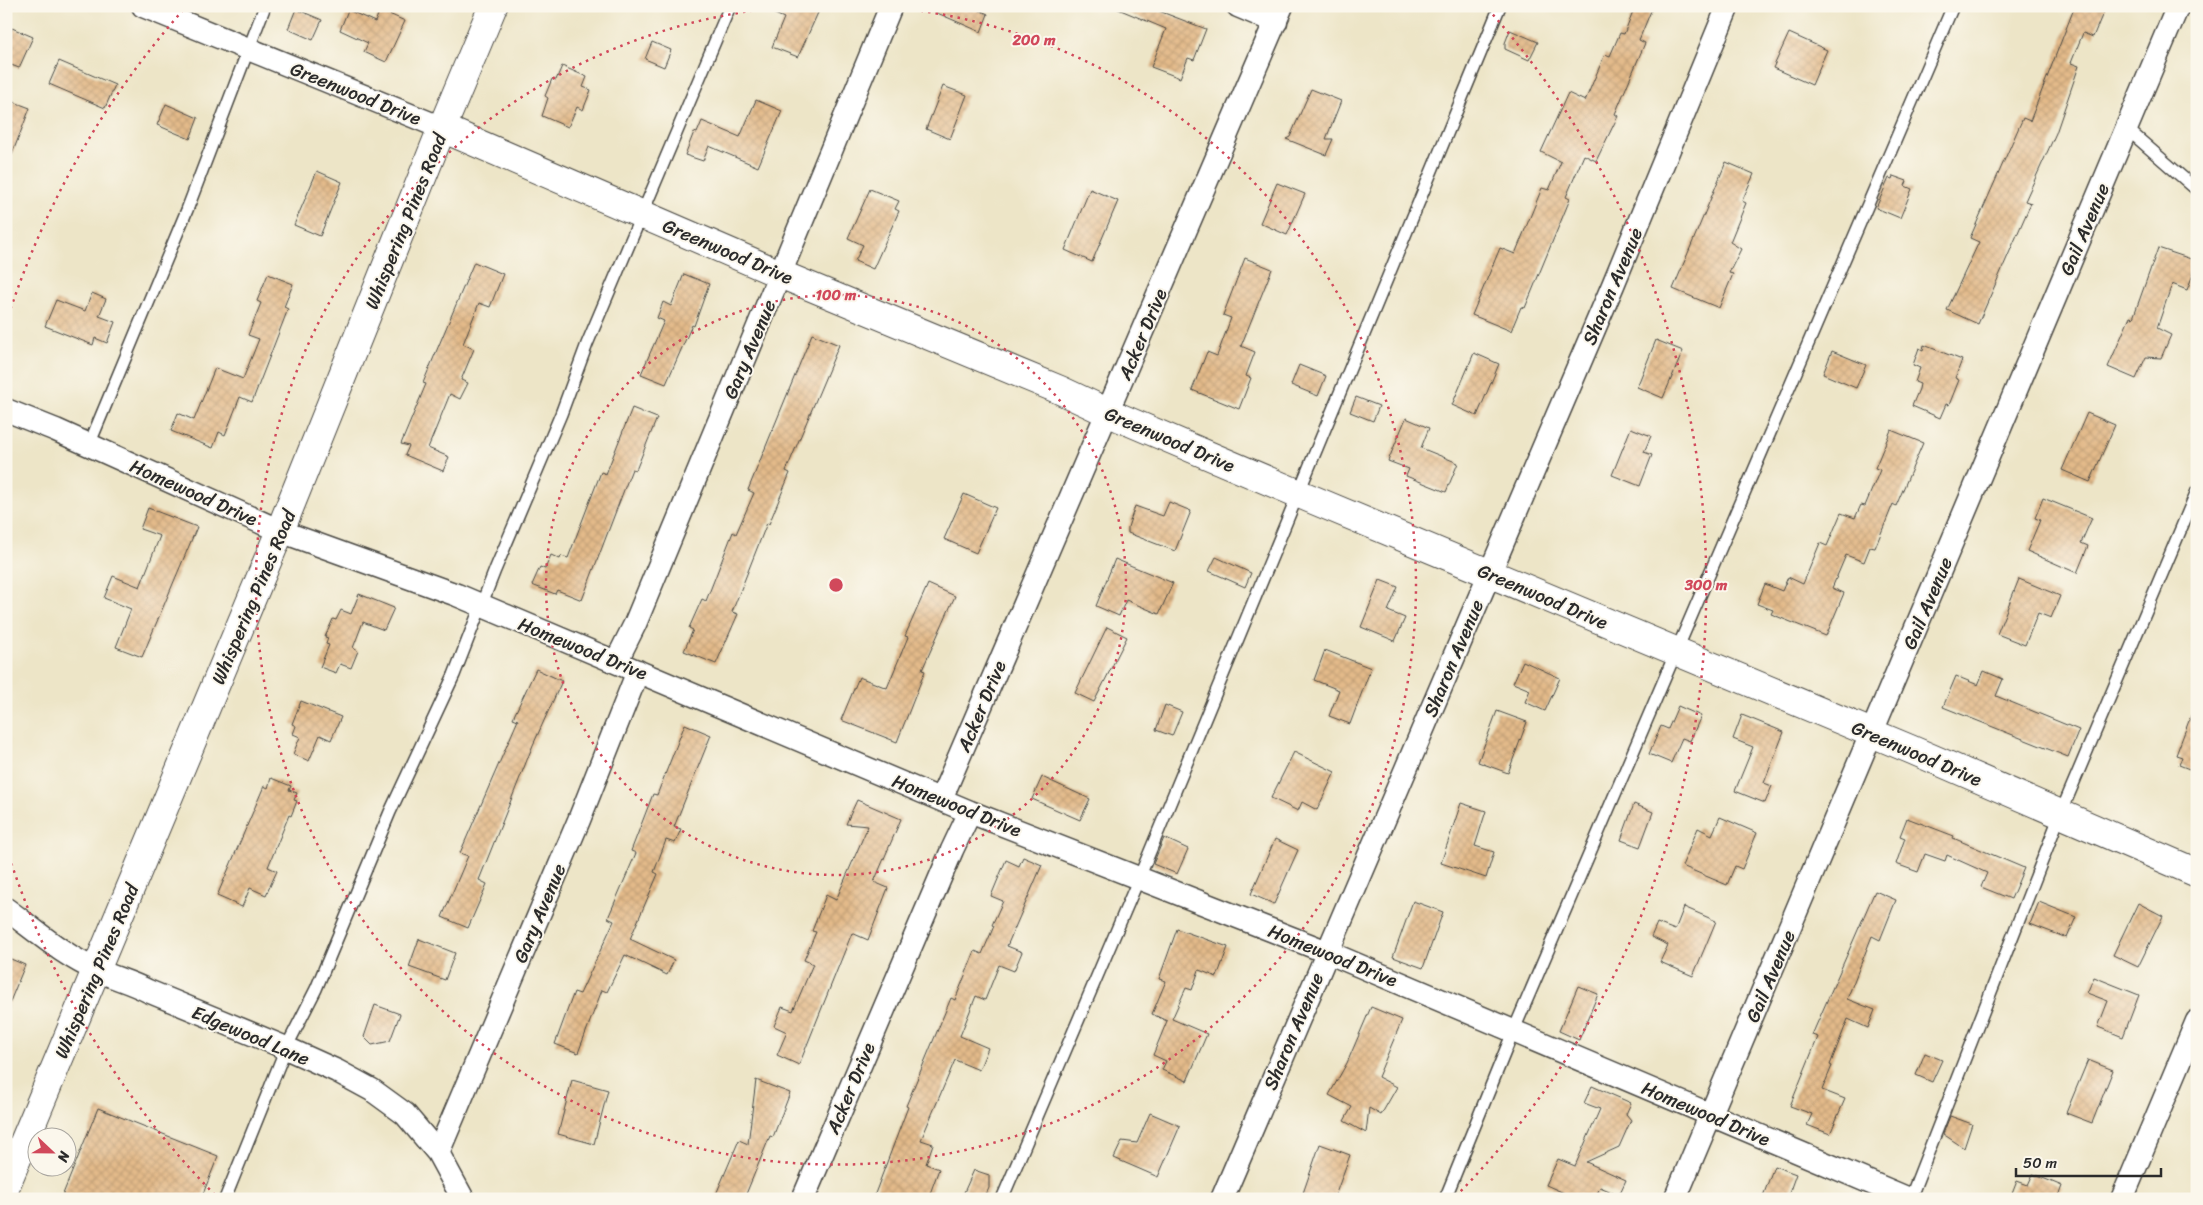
<svg xmlns="http://www.w3.org/2000/svg" width="2203" height="1205" viewBox="0 0 2203 1205" font-family="Sriracha,sans-serif">
  <style>
    .building { fill: url(#building-cross-hatch) }
    .lines { fill: none; stroke-linecap: round; stroke-linejoin: round }
    .lane-casing { stroke: #484742; stroke-width: 14 }
    .street-casing { stroke: #484742; stroke-width: 25 }
    .secondary-casing { stroke: #484742; stroke-width: 30 }
    .lane { stroke: #fff; stroke-width: 11 }
    .street { stroke: #fff; stroke-width: 22 }
    .secondary { stroke: #fff; stroke-width: 28 }
    .ring { fill: none; stroke: #d1495b; stroke-width: 2.5; stroke-dasharray: 2.5 5 }
    .labels { text-anchor: middle; stroke-width: 4; stroke-linejoin: round; paint-order: stroke }
    .street-label { font-size: 19px; fill: #2b2b2b; stroke: #fbf7ec }
    .centre { fill: #d1495b; stroke: #fbf7ec; stroke-width: 2.5 }
    .ring-label { font-size: 15px; text-anchor: middle; font-weight: bold; fill: #d1495b; stroke: #fbf7ec; stroke-width: 4; stroke-linejoin: round; paint-order: stroke }
  </style>
  <defs>
    <pattern id="building-cross-hatch" width="8" height="8" patternUnits="userSpaceOnUse" patternTransform="scale(1.25)"><rect width="8" height="8" fill="#e3ba8a"/><path d="M0 0l8 8M0 8l8-8" fill="none" stroke="#c3a077"/></pattern>
  </defs>
  <rect width="100%" height="100%" fill="#fbf7ec"/>
  <filter id="ink" filterUnits="userSpaceOnUse"><feTurbulence type="fractalNoise" baseFrequency=".02" numOctaves="2"/><feDisplacementMap in="SourceGraphic" scale="10" xChannelSelector="R" yChannelSelector="G"/><feConvolveMatrix kernelMatrix="1 2 1 2 8 2 1 2 1" color-interpolation-filters="sRGB"/></filter>
  <filter id="wash" filterUnits="userSpaceOnUse"><feTurbulence type="fractalNoise" baseFrequency=".0096" numOctaves="4" result="noise"/><feDisplacementMap in="SourceGraphic" scale="20" xChannelSelector="R" yChannelSelector="G"/><feGaussianBlur stdDeviation="1.12" result="paint"/><feColorMatrix in="noise" values="0 0 0 0 0 0 0 0 0 0 0 0 0 0 0 0 0 1.4 0 .05"/><feComposite in="paint" operator="in"/></filter>
  <g filter="url(#wash)">
    <rect width="100%" height="100%" fill="#ede5c7"/>
    <g id="blocks">
      <path class="building" d="M757,6H821L798,57L772,47L784,18Z
        M921,6H970L988,14L981,32Z
        M1111,6H1161L1159,11L1206,29L1194,60L1188,58L1180,78L1151,67L1166,29Z
        M1635,6H1653L1639,40L1645,43L1615,114L1618,116L1596,161L1584,155L1566,197L1570,199L1525,308L1521,307L1511,331L1472,315L1500,248L1515,254L1542,188L1549,190L1561,162L1541,152L1568,93L1585,101L1605,54L1610,56L1620,33L1624,34Z
        M2075,6H2106L2093,37L2083,33L2071,63L2079,66L2056,133L2025,201L2031,203L1978,324L1947,310L1979,242L1970,238L2023,118L2030,121Z
        M296,9L322,20L313,40L288,29Z
        M348,10L375,22L380,10L405,21L386,62L364,52L368,43L340,30Z
        M12,28L33,37L19,68L6,63V42Z
        M1510,30L1538,42L1529,60L1505,49V43Z
        M1789,33L1827,50L1812,85L1773,68Z
        M652,42L671,50L664,67L645,59Z
        M59,61L115,85L105,108L49,84Z
        M562,66L587,77L583,87L591,90L583,110L577,107L568,127L542,116L548,98L545,96L552,79L556,80Z
        M943,86L967,95L950,139L926,129Z
        M1311,89L1341,101L1326,139H1333L1326,155L1286,139L1290,137Z
        M6,99L30,108L7,167H6Z
        M756,100L782,111L758,167L709,146L703,161L685,155L694,132L697,133L702,121L740,137Z
        M166,104L198,118L190,139L157,125Z
        M1726,162L1754,174L1742,201L1746,203L1730,242L1741,249L1729,273L1733,274L1719,308L1673,289Z
        M317,171L342,182L320,236L294,225Z
        M1893,176L1907,181L1905,186L1912,189L1900,218L1876,208L1889,178L1892,179Z
        M1277,183L1305,194L1287,235L1260,223Z
        M870,189L899,201L895,209L899,211L873,269L855,261L863,245L848,238Z
        M1090,189L1118,201L1092,262L1065,250Z
        M2158,248L2197,261V264L2187,290L2172,284L2157,328L2171,335L2161,358L2146,357L2136,379L2108,367L2130,317L2133,318Z
        M1245,258L1272,269L1241,346L1255,352L1246,376L1251,378L1239,409L1192,390L1207,352L1217,356L1231,318L1223,315Z
        M474,262L503,274L490,307L479,303L463,344L474,349L461,380L468,383L460,399L450,394L428,448L449,457L443,471L405,455L409,446L401,444L426,384L423,383Z
        M268,274L293,284L284,307L288,309L252,402L240,397L225,435L219,432L213,448L171,431L178,413L194,420L215,368L243,379L259,339L248,335L261,303L257,301Z
        M684,274L709,284L694,326L692,325L666,384L641,374L664,321L657,318L663,302L671,306Z
        M92,293L106,299L99,316L115,322L107,343L95,338L93,345L45,326L56,300L85,311Z
        M812,334L839,345L786,471L790,473L769,524L767,523L732,612L738,614L716,664L684,651L693,630L689,628L702,599L706,601L733,532L736,534L754,493L748,490Z
        M1656,340L1683,351L1663,398L1637,387Z
        M1924,345L1962,360L1955,378L1959,380L1949,405L1946,404L1940,418L1912,406L1919,389L1920,384L1915,382L1920,368L1913,365L1919,348L1923,350Z
        M1832,351L1866,365L1856,388L1823,374Z
        M1474,353L1499,364L1477,416L1452,405Z
        M1299,365L1326,376L1318,396L1291,385Z
        M1356,397L1379,406L1373,421L1350,412Z
        M632,408L657,418L636,470L632,469L582,600L557,590L555,594L532,585L540,567L545,569L551,555L560,559L561,556L568,558L601,472L606,474Z
        M2087,413L2115,425L2090,482L2062,470Z
        M1406,418L1429,428L1421,448L1458,463L1446,492L1406,476L1409,469L1388,461Z
        M1631,428L1651,436L1644,452L1652,455L1640,486L1612,475Z
        M1891,430L1923,443L1896,506L1893,504L1875,548L1870,547L1864,562L1846,555L1832,588L1844,593L1826,636L1771,614L1773,610L1757,604L1765,584L1782,591L1788,577L1803,584L1820,543L1827,546L1841,513L1855,518L1861,505L1865,506L1880,470L1875,468Z
        M964,494L996,508L976,553L944,539Z
        M2043,498L2092,518L2081,543L2088,546L2077,573L2027,551L2040,520L2035,518Z
        M1169,502L1191,511L1175,551L1128,533V527L1135,506L1163,516Z
        M148,508L197,527L142,657L116,647L131,609L104,598L113,576L140,587L160,536L140,529Z
        M1216,557L1251,573L1245,587L1209,571Z
        M1115,559L1173,583L1159,614L1126,600L1119,616L1096,606Z
        M2019,579L2060,596L2051,618L2038,613L2025,645L1997,634Z
        M1380,580L1398,587L1388,611L1405,618L1395,641L1361,627Z
        M928,584L955,596L922,670L925,671L897,742L841,720L859,677L887,688L908,637L905,636Z
        M359,594L394,608L384,630L363,622L353,648L358,651L351,668L340,664L336,673L320,667L329,645L326,644L328,638L325,637L333,619L336,620L341,610L351,614Z
        M1107,627L1127,637L1094,702L1075,693Z
        M1325,650L1371,668L1350,724L1329,716L1339,690L1314,680Z
        M1523,661L1560,678L1545,711L1525,702L1530,690L1513,683Z
        M536,669L562,681L533,745L479,880L487,884L468,928L442,917L468,856L460,853L518,720L513,718Z
        M1984,671L2003,679L1996,696L2079,730L2068,757L1943,707L1956,676L1978,685Z
        M301,701L341,717L331,740L320,735L309,761L293,754L300,737L293,734L296,726L292,724Z
        M1165,705L1182,712L1172,736L1156,730Z
        M2195,705H2197V772L2179,765L2182,757L2176,755Z
        M1678,706L1701,716L1690,741L1682,738L1671,763L1649,754L1661,726L1668,729Z
        M1497,711L1527,722L1508,773L1478,762Z
        M1742,715L1784,732L1764,783L1772,786L1765,803L1735,791L1753,747L1733,739Z
        M685,724L711,735L674,827L681,829L675,843L666,840L654,872L658,874L630,939L674,960L667,975L625,955L607,992L602,990L578,1053L555,1044L574,992L580,994L614,921L608,918L636,853L631,851L653,794L657,795Z
        M1294,752L1335,772L1317,810L1302,802L1298,811L1271,798Z
        M1042,777L1090,799L1080,820L1032,799Z
        M271,778L291,786L289,790L297,793L294,800L297,801L291,816L289,815L268,867L277,871L266,895L250,888L242,907L217,896L264,786L268,788Z
        M857,800L901,819L874,882L888,888L868,940L852,933L799,1065L777,1055L787,1032L774,1026L782,1007L793,1011L813,964L804,960L816,932L812,931L826,895L836,900L868,826L846,824Z
        M1461,803L1486,811L1475,846L1494,852L1486,878L1441,863Z
        M1634,804L1653,812L1640,847L1621,840Z
        M1720,817L1757,833L1742,869L1735,866L1727,885L1682,866L1698,828L1712,835Z
        M1907,818L1954,836L1953,838L2024,868L2011,899L1981,887L1987,873L1947,855L1945,861L1925,854L1918,872L1896,864L1905,838L1900,836Z
        M1164,838L1188,849L1177,874L1153,864Z
        M1275,839L1298,850L1274,904L1251,894Z
        M1023,857L1042,865L1007,946L1022,952L1014,971L999,965L985,1000L976,996L960,1036L988,1048L979,1070L955,1060L921,1140L933,1144L926,1164L939,1169L928,1199H873L908,1107L906,1106L951,998L955,1000L975,951L982,954L994,926L992,925L1003,901L991,896L1006,860L1019,866Z
        M1875,891L1896,900L1880,940L1872,936L1847,999L1875,1010L1868,1028L1848,1019L1830,1065L1832,1066L1822,1090L1845,1099L1830,1134L1807,1125L1812,1114L1790,1106L1818,1037L1812,1035Z
        M1413,901L1443,912L1423,968L1393,957Z
        M2039,902L2076,917L2067,938L2030,924Z
        M2138,903L2163,916L2138,967L2113,955Z
        M1684,907L1716,921L1693,976L1660,962L1668,945L1651,937L1657,923L1675,930Z
        M1177,929L1228,947L1217,977L1199,970L1192,990L1186,988L1172,1019L1207,1034L1187,1081L1162,1070L1166,1061L1153,1055L1167,1021L1152,1014L1166,981L1159,979Z
        M419,939L455,953L445,980L409,967Z
        M6,957L25,965L7,1009H6Z
        M2094,977L2139,995L2123,1037L2098,1027L2108,1001L2087,993Z
        M1578,986L1598,994L1579,1040L1559,1031Z
        M375,1005L400,1014L390,1041L372,1045L364,1037Z
        M1371,1007L1402,1020L1378,1077L1397,1087L1381,1115L1369,1108L1366,1133L1344,1121L1352,1107L1329,1095L1347,1063Z
        M1925,1053L1942,1060L1932,1082L1916,1075Z
        M2088,1060L2113,1070L2092,1123L2066,1113Z
        M572,1080L608,1090L594,1144L558,1134Z
        M756,1080L790,1093L773,1137L770,1136L744,1199H714L739,1140L748,1144Z
        M1592,1086L1631,1103L1626,1114L1631,1120L1619,1147L1586,1162L1626,1180L1619,1195L1600,1187L1595,1199H1561L1564,1193L1546,1185L1558,1159L1575,1166L1600,1109L1584,1103Z
        M98,1108L218,1156L201,1199H61Z
        M1150,1113L1180,1126L1158,1177L1114,1158L1122,1141L1137,1143Z
        M1950,1116L1972,1124L1964,1148L1943,1134Z
        M1320,1144L1350,1155L1334,1199H1301Z
        M1774,1166L1796,1174L1787,1199H1762Z
        M974,1170L989,1175V1188L984,1199H961Z
        M2033,1174L2062,1186L2058,1197L2059,1199H2010L2017,1181L2028,1185Z"/>
    </g>
  </g>
  <g filter="url(#ink)">
    <use href="#blocks" fill-opacity="0" stroke="#484742" stroke-width="1"/>
    <g class="lines">
      <g class="lane-casing">
        <path id="lane" d="M2126,128L2197,190
          M89,445L187,210L265,6
          M225,1199L286,1048L316,989L390,812L454,675L495,570L561,414L587,344L730,6
          M1002,1199L1139,878L1500,6
          M1445,1199L1513,1032L1953,6
          M1910,1199L2060,815L2197,491"/>
      </g>
      <g class="street-casing">
        <path id="street" d="M143,6L442,128
          M1238,6L1276,22
          M6,410L56,430L280,531L457,595L970,812L1327,952L1909,1199
          M616,662L635,624L891,6
          M941,799L1282,6
          M6,909C35,930 64,956 97,970C114,978 131,982 148,991L286,1048L337,1071L372,1090L405,1114L438,1153L463,1199
          M438,1153L579,820L638,671
          M803,1199L952,850L970,812
          M1222,1199L1613,285L1728,6
          M1675,1199L2178,6
          M2122,1199L2197,1021"/>
      </g>
      <g class="secondary-casing">
        <path id="secondary" d="M442,128L780,274L1060,390L1109,413L1297,493L1910,749L2197,873
          M6,1185L280,531L442,128L493,6"/>
      </g>
      <use href="#lane" class="lane"/>
      <use href="#street" class="street"/>
      <use href="#secondary" class="secondary"/>
    </g>
  </g>
  <g class="ring">
    <circle cx="836" cy="585" r="290"/>
    <path d="M876 6A580 580 0 1 1 796 6"/>
    <path d="M215 1195A870 870 0 0 1 6 847M6 323A870 870 0 0 1 184 9M1488 9A870 870 0 0 1 1457 1195"/>
  </g>
  <g class="labels">
    <g class="street-label">
      <text transform="translate(356 93) rotate(22)" y="7">Greenwood Drive</text>
      <text transform="translate(405 221) rotate(-68)" y="7">Whispering Pines Road</text>
      <text transform="translate(2084 229) rotate(-67)" y="7">Gail Avenue</text>
      <text transform="translate(728 251) rotate(23)" y="7">Greenwood Drive</text>
      <text transform="translate(1612 286) rotate(-67)" y="7">Sharon Avenue</text>
      <text transform="translate(1142 334) rotate(-67)" y="7">Acker Drive</text>
      <text transform="translate(749 349) rotate(-67)" y="7">Gary Avenue</text>
      <text transform="translate(1170 439) rotate(23)" y="7">Greenwood Drive</text>
      <text transform="translate(194 492) rotate(24)" y="7">Homewood Drive</text>
      <text transform="translate(1543 596) rotate(23)" y="7">Greenwood Drive</text>
      <text transform="translate(253 597) rotate(-67)" y="7">Whispering Pines Road</text>
      <text transform="translate(1927 603) rotate(-67)" y="7">Gail Avenue</text>
      <text transform="translate(583 648) rotate(22)" y="7">Homewood Drive</text>
      <text transform="translate(1453 658) rotate(-67)" y="7">Sharon Avenue</text>
      <text transform="translate(981 706) rotate(-67)" y="7">Acker Drive</text>
      <text transform="translate(1917 753) rotate(23)" y="7">Greenwood Drive</text>
      <text transform="translate(957 805) rotate(22)" y="7">Homewood Drive</text>
      <text transform="translate(539 913) rotate(-67)" y="7">Gary Avenue</text>
      <text transform="translate(1333 955) rotate(22)" y="7">Homewood Drive</text>
      <text transform="translate(96 971) rotate(-67)" y="7">Whispering Pines Road</text>
      <text transform="translate(1770 976) rotate(-67)" y="7">Gail Avenue</text>
      <text transform="translate(1293 1031) rotate(-67)" y="7">Sharon Avenue</text>
      <text transform="translate(251 1035) rotate(23)" y="7">Edgewood Lane</text>
      <text transform="translate(850 1088) rotate(-67)" y="7">Acker Drive</text>
      <text transform="translate(1706 1113) rotate(23)" y="7">Homewood Drive</text>
    </g>
  </g>
  <circle cx="836" cy="585" r="8" class="centre"/>
  <g class="ring-label">
    <text x="1034" y="45">200 m</text>
    <text x="836" y="300">100 m</text>
    <text x="1706" y="590">300 m</text>
  </g>
  <rect width="2203" height="1205" fill="none" stroke="#fbf7ec" stroke-width="25"/>
  <g transform="translate(52 1152) rotate(112)"><circle r="24" fill="#fbf7ec" stroke="#a8a59f"/>
  <path d="M0-4L9 19L0 12L-9 19Z" fill="#d1495b"/>
  <text y="-8" font-size="14" font-weight="bold" text-anchor="middle" fill="#2b2b2b">N</text>
  </g>
  <path d="M2016 1168v8h145v-8" fill="none" stroke="#2b2b2b" stroke-width="2.5"/>
  <text x="2023" y="1168" font-size="15" fill="#2b2b2b" stroke="#fbf7ec" stroke-width="4" paint-order="stroke">50 m</text>
</svg>
